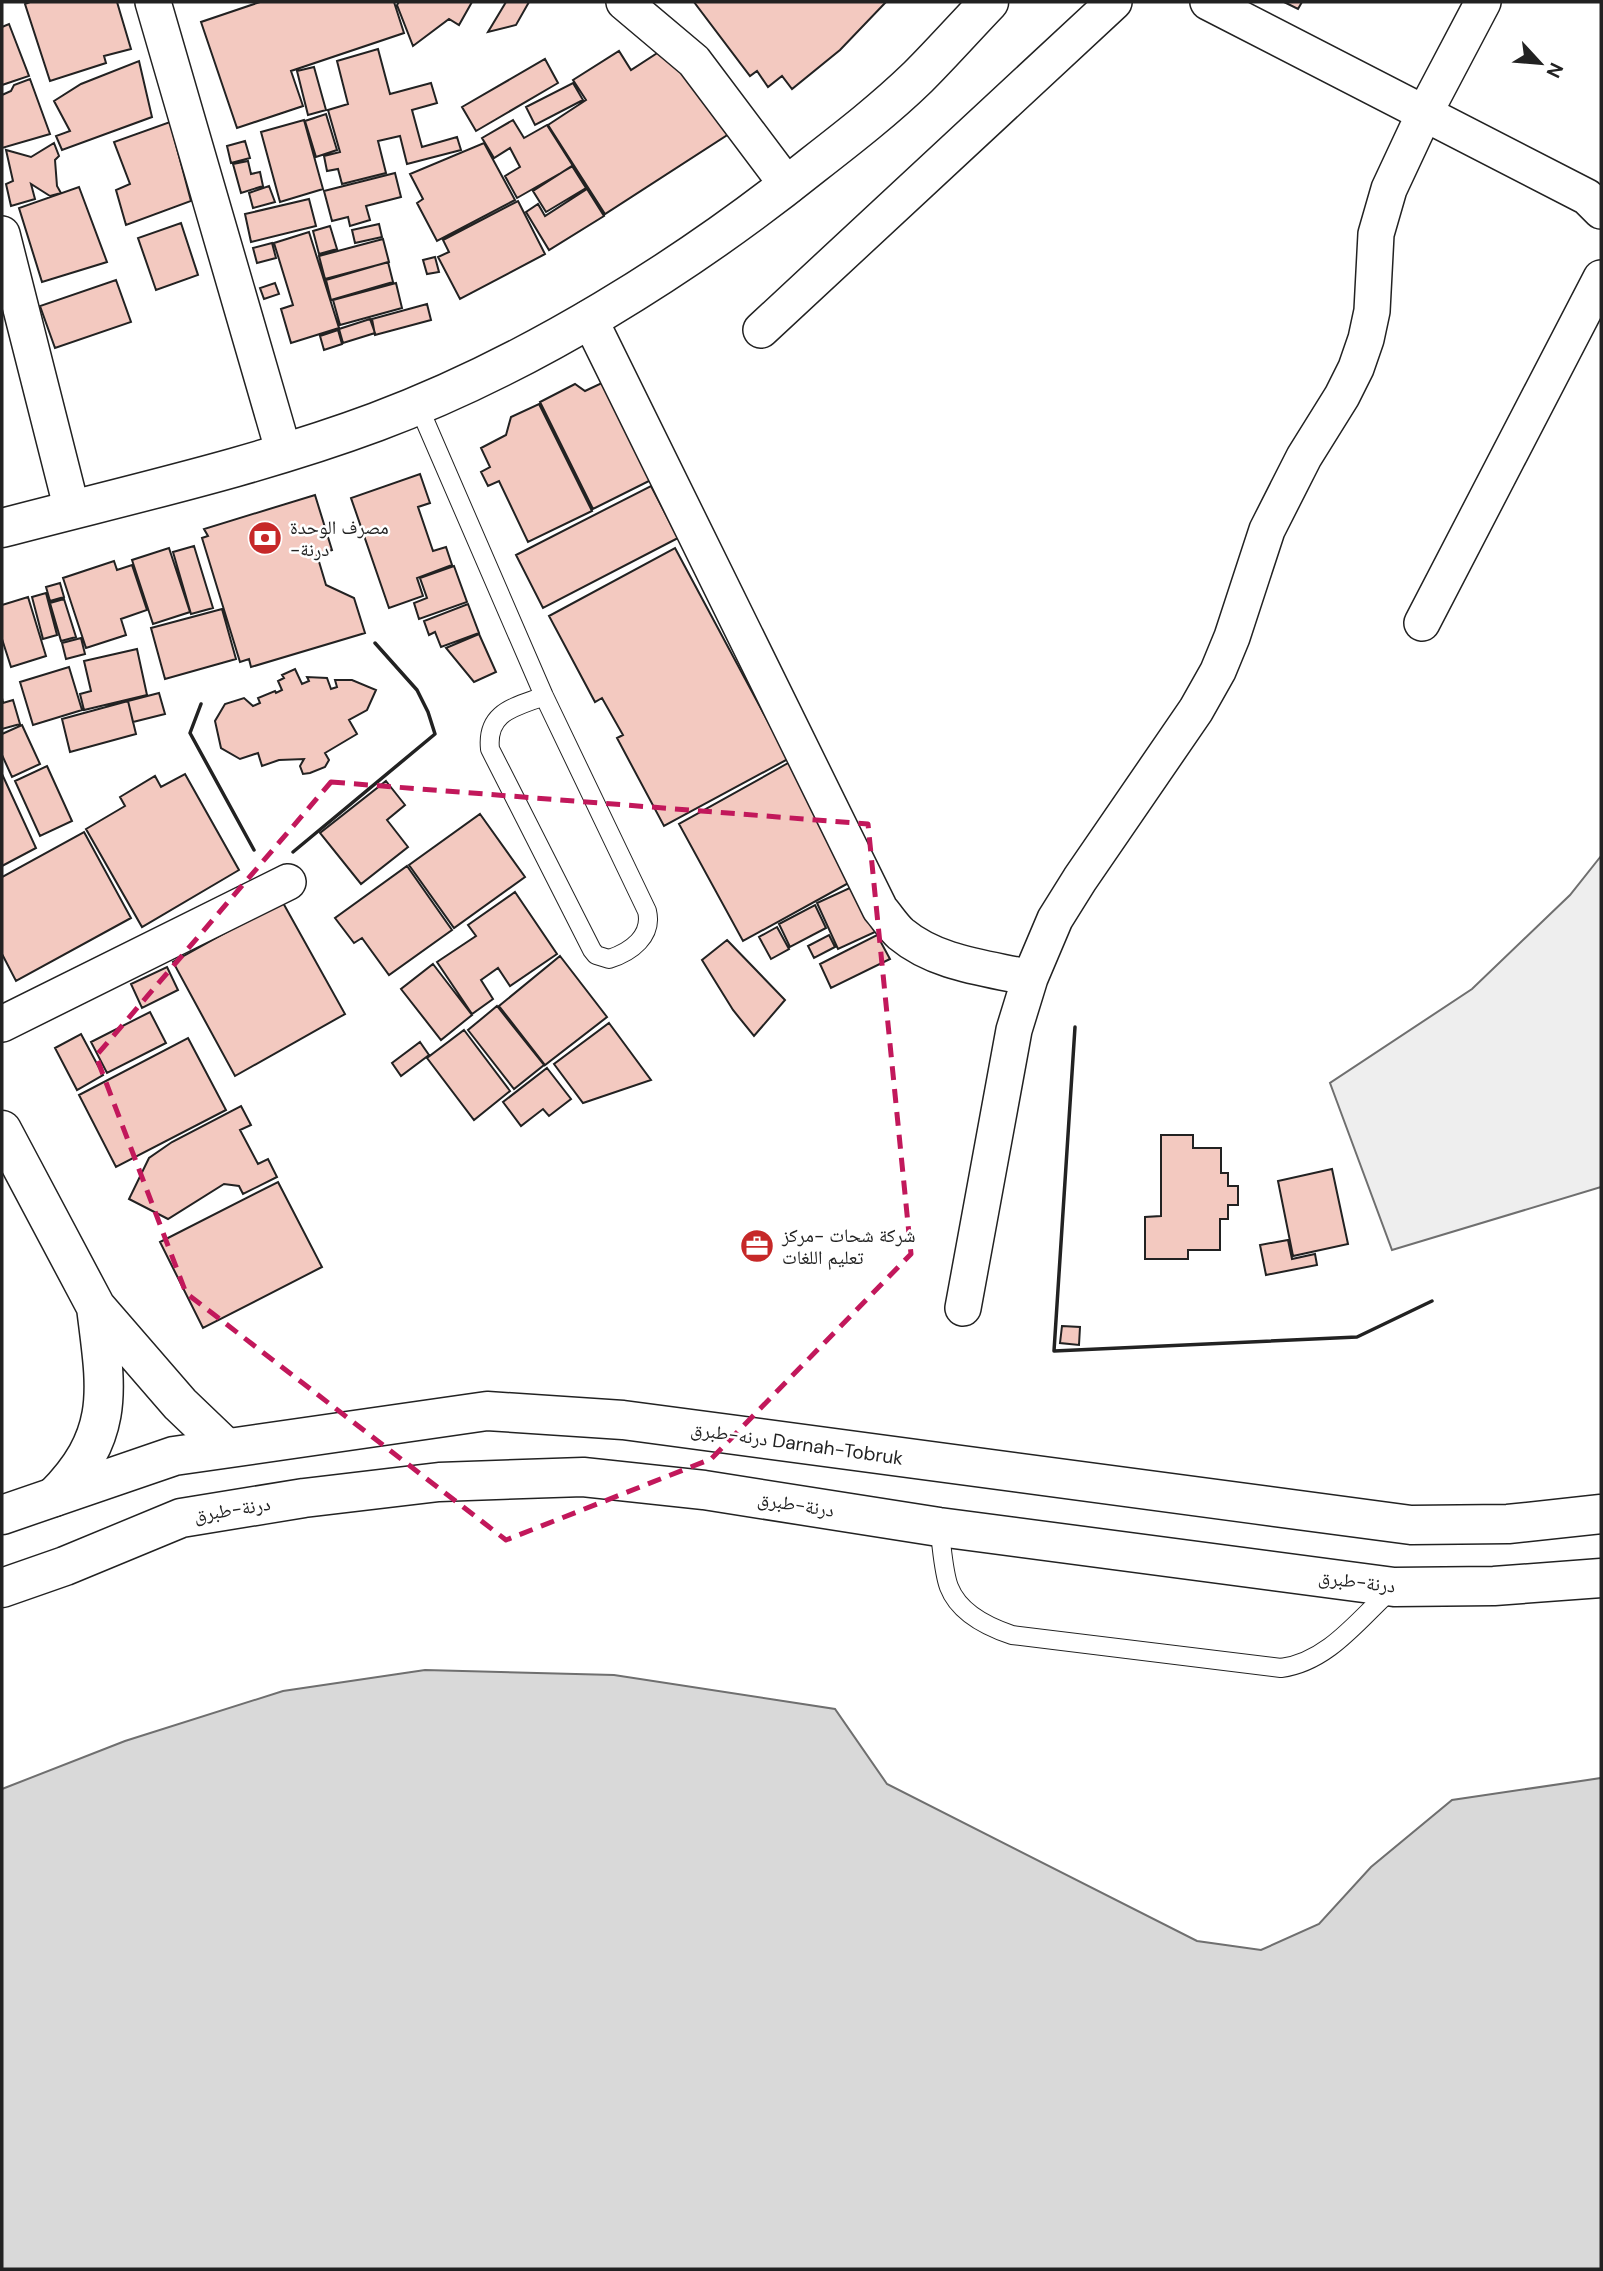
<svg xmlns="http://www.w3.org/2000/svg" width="1603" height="2271" viewBox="0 0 1603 2271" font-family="'DM Sans','Noto Naskh Arabic',sans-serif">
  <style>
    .green { fill: #eee; stroke: #6f6f6f; stroke-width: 2 }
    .water { fill: #d9d9d9; stroke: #6f6f6f; stroke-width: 2 }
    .building { fill: #f3c9c0; stroke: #222; stroke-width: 2 }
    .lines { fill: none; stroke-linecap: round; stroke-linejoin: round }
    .lane-casing { stroke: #222; stroke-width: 20 }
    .street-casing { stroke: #222; stroke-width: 38 }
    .secondary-casing { stroke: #222; stroke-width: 41 }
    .highway-casing { stroke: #222; stroke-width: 41 }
    .lane { stroke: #fff; stroke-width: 18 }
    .street { stroke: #fff; stroke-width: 35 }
    .secondary { stroke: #fff; stroke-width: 38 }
    .highway { stroke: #fff; stroke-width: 38 }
    .wall { stroke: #222; stroke-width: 3.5 }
    .marked { fill: none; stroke: #c2185b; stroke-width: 5; stroke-dasharray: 14 9; stroke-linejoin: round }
    .labels { text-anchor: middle; stroke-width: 5; stroke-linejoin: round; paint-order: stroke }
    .poi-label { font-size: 19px; fill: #222; stroke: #fff; text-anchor: start }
    .street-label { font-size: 19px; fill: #222; stroke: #fff }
  </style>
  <rect width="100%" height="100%" fill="#fff"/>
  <path class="green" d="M1601,856V1187L1392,1250L1330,1083L1472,989L1570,895Z"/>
  <path class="water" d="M425,1670L614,1675L835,1709L887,1784L1197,1941L1261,1950L1319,1924L1371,1867L1452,1800L1601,1778V2269H2V1789L125,1741L283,1691Z"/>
  <path class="building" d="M30,2H117L131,49L104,56L106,63L50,81L25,4Z
    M260,2H394L404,33L291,71L303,106L237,128L201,22Z
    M399,2H472L459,25L449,19L413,46L397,5Z
    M506,2H529L516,25L488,32Z
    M694,2H886L840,50L792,89L782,76L768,87L757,71L750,76Z
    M1284,2H1302L1298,9Z
    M9,24L29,76L2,85V27Z
    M665,48L735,130L605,214L548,125L586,100L573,80L619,51L631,70Z
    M378,49L390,94L431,83L437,103L412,110L422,147L457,137L461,150L407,164L400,136L378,141L386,173L342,184L338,169L327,171L324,156L340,152L328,110L348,104L337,61Z
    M545,59L558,83L476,131L462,107Z
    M139,61L152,117L62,150L56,136L70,131L54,101L81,84Z
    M314,67L326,110L308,115L297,71Z
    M30,79L50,134L2,148V95L11,91L14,85Z
    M573,83L583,100L535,125L526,107Z
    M326,114L337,150L316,157L305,121Z
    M304,120L323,189L280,202L261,132Z
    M513,120L524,138L547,125L573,166L517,198L505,176L520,167L510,148L494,158L482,138Z
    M170,122L191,201L126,225L116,190L130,184L114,142Z
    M245,141L250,158L231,163L227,146Z
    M54,143L59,156L55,160L57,186L61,193L50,196L31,184L35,199L11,206L6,184L13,181L6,150L31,157Z
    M484,143L515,200L437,241L417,203L423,199L410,174Z
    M248,161L251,174L260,172L263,186L241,193L233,164Z
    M572,166L586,188L546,212L533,191Z
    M395,173L401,197L366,206L370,220L350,226L348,217L332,221L324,191Z
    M269,186L275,202L253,208L249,193Z
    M79,187L107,262L42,282L19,208Z
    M587,189L604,216L549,250L526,212L538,204L545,216Z
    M309,199L316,226L251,242L245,214Z
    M518,201L545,254L460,299L438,257L449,252L443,240Z
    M181,223L198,275L156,290L138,238Z
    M379,224L382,237L355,243L352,230Z
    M330,226L337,249L319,254L313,231Z
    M309,232L339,328L291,343L281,309L293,305L274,243Z
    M383,239L389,262L325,279L319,256Z
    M272,243L276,258L257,263L253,248Z
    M435,257L439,272L427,274L423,260Z
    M388,262L393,282L331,300L326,280Z
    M116,280L131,322L55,348L40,306Z
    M275,283L279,294L264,299L260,288Z
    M396,283L402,308L340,325L333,300Z
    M427,304L431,320L375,335L372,319Z
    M370,319L375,333L343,343L339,329Z
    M338,330L342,344L324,350L320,336Z
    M606,381L653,479L593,509L540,402L575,384L585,391Z
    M539,404L592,511L528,542L499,481L488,486L481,472L490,467L481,448L506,435L511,417Z
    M420,474L430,503L418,507L433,551L446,547L452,565L417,578L423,596L389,608L351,498Z
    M651,486L678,538L543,608L516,555Z
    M315,495L332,550L317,555L326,585L354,598L365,633L251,667L249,659L240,662L202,538L208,536L204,529Z
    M194,546L213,608L191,614L173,552Z
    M169,548L190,612L153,624L132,560Z
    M675,548L788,759L664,826L617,738L623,735L602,698L595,702L549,616Z
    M114,561L117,570L132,565L147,610L121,619L126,635L86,648L63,578Z
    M454,566L467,602L419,619L414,603L427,598L420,578Z
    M60,583L64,597L50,601L46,587Z
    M46,593L57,635L43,639L32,597Z
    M28,597L46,656L11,667L2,639V605Z
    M64,599L76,637L61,641L50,603Z
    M468,604L479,633L441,647L435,632L429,635L424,621Z
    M222,609L236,659L165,679L151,628Z
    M479,634L496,672L474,682L446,648Z
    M81,638L85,654L66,659L62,643Z
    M137,649L147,695L84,710L80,694L91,691L84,661Z
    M69,667L82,710L33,725L20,682Z
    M295,669L302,684L309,681L307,677L327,678L331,689L337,687L335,680H352L376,690L367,710L349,720L357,734L325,753L329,760L325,767L310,773L303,774L300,766L304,759L279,760L262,766L258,753L240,759L221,748L215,721L225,704L244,698L253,706L260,703L258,698L275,691L276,693L282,690L278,681L284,678L282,675Z
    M159,693L165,714L133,722L128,701Z
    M2,698L3,703L13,700L20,724L2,729Z
    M128,701L136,734L70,752L62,719Z
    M22,725L40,764L12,777L2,755V734Z
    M790,762L854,880L743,941L679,824Z
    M47,766L72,821L40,836L15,781Z
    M2,774L36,848L2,866Z
    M185,774L239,870L142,927L86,829L125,806L120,797L155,776L161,787Z
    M386,781L405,805L387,820L408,847L361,884L320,833Z
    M480,814L525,877L454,928L409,865Z
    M84,832L131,918L16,981L2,954V877Z
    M407,866L452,930L389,975L362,938L354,943L335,918Z
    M854,886L875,932L838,949L817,903Z
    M515,892L557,954L510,986L498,968L481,980L493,999L472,1014L437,962L476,936L468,925Z
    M282,901L345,1014L235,1076L173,962Z
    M815,905L826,928L790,947L779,924Z
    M777,927L789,949L771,959L759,937Z
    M829,935L835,947L814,958L808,946Z
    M877,935L890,959L831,988L820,964Z
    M727,940L785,1000L754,1036L733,1010L702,960Z
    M560,956L607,1017L545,1065L499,1006Z
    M433,964L472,1015L441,1040L401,989Z
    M167,967L178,990L142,1008L131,984Z
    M497,1006L544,1065L514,1089L468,1030Z
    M150,1012L166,1043L107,1073L91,1042Z
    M609,1023L651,1080L583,1103L554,1064Z
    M464,1030L510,1091L474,1120L427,1058Z
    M81,1034L103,1075L77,1090L55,1048Z
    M188,1038L226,1110L116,1167L79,1095Z
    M420,1042L429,1055L401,1076L392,1063Z
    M547,1068L571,1099L549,1116L543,1109L521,1126L503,1102Z
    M241,1106L251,1125L240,1130L258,1164L268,1159L277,1177L243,1194L239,1186L224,1184L168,1219L129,1199L149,1158L172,1142Z
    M1161,1135H1193V1148H1221V1173H1228V1186H1238V1205H1228V1219H1220V1250H1188V1259H1145V1217L1161,1216Z
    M1332,1169L1348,1244L1293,1256L1278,1181Z
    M278,1182L322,1267L203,1328L160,1242Z
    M1288,1240L1292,1259L1315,1254L1317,1265L1266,1275L1260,1245Z
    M1062,1326L1080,1327L1079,1345L1060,1343Z"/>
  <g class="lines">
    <g class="lane-casing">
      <path id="lane" d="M418,405L544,696L647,911C653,936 631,952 609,959L596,955L592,950L490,749C486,711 516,707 544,696
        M939,1527C942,1545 943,1571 949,1587C959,1613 988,1627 1012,1635L1281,1668C1328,1662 1359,1619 1392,1589"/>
    </g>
    <g class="street-casing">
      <path id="street" d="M153,2L284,453
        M624,2L694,61L788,186
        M1208,2L1587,197L1601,211
        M2,234L72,510
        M589,318L880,909C887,917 893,927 901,934C937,964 987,968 1030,978
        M761,330L1114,2
        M1422,623L1601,278
        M2,1024L288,882
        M963,1308L1014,1030L1030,978L1055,919L1080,879L1196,710L1218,671L1232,637L1267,530L1304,457L1342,396L1356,368L1366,339L1372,311L1376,234L1389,189L1424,114L1483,2"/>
    </g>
    <g class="secondary-casing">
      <path id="secondary" d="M2,528C127,495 255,467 376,422C529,365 686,267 813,165C849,137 885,109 918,77C942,53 965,27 989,2
        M2,1130L96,1307L180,1404L226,1448
        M54,1497C117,1434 106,1388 96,1307"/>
    </g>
    <g class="highway-casing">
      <path id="highway" d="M2,1515L174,1456L487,1411L623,1420L1411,1525L1508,1524L1601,1514
        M2,1588L65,1566L181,1518L304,1498L439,1482L583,1477L704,1490L939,1527L1394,1587L1494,1586L1601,1578"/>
    </g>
    <use href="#lane" class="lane"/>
    <use href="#street" class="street"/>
    <use href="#secondary" class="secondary"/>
    <use href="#highway" class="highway"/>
    <path class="wall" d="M201,704L190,733L254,850
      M293,852L435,734L428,712L417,690L375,643
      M1075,1027L1054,1351L1357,1337L1432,1301"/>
  </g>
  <path class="marked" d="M331,782L868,824L911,1254L711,1459L506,1540L186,1293L96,1056Z"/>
  <defs>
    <g id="bank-disc" transform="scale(1.75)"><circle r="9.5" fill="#c62828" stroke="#fff"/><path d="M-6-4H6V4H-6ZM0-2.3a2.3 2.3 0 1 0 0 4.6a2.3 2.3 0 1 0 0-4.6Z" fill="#fff"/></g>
    <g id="office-disc" transform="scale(1.75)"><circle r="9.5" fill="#c62828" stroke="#fff"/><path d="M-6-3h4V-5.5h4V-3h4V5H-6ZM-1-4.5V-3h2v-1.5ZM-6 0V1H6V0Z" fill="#fff"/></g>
  </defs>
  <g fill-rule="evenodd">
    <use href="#bank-disc" x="265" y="538"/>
    <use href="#office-disc" x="757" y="1246"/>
  </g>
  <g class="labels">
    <g class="poi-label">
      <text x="290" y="534">مصرف الوحدة<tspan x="290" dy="22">-درنة</tspan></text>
      <text x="782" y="1242">شركة شحات -مركز<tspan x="782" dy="22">تعليم اللغات</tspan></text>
    </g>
    <g class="street-label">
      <text transform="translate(797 1443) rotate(8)" y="7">درنه-طبرق Darnah-Tobruk</text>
      <text transform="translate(796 1504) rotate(9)" y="7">درنة-طبرق</text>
      <text transform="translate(232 1509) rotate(-9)" y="7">درنة-طبرق</text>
      <text transform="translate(1357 1581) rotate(7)" y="7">درنة-طبرق</text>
    </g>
  </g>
  <rect width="1603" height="2271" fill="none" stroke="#222222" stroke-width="7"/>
  <g transform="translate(1540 63) rotate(116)" stroke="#ffffff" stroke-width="5" paint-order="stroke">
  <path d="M0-5L12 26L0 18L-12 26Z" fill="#222222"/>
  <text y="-10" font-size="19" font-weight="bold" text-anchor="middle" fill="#222222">N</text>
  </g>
</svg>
